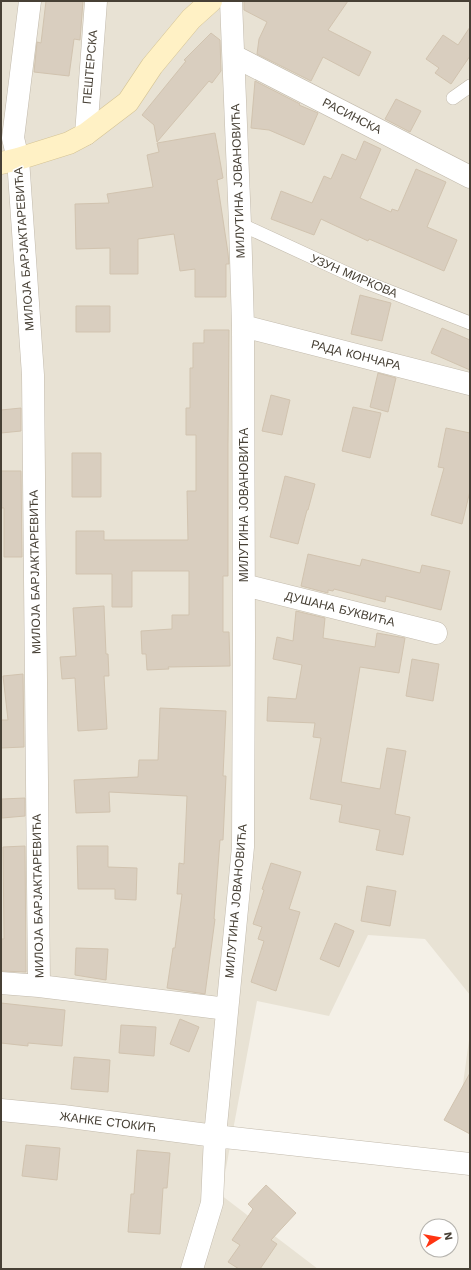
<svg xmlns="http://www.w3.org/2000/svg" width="471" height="1270" viewBox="0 0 471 1270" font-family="'Work Sans',sans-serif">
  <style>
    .residential { fill: #e8e2d4 }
    .building { fill: #d9cebf; stroke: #d1c3af }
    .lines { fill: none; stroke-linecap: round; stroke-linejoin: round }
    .lane-casing { stroke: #c2baac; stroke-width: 14 }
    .street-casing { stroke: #c2baac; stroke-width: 23 }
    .secondary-casing { stroke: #d5c495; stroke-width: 23 }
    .lane { stroke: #fff; stroke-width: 13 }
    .street { stroke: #fff; stroke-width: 22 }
    .secondary { stroke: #fff1c5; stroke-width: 22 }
    .labels { text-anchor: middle; stroke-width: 3; stroke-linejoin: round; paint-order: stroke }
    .street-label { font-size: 12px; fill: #474035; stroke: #fff }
  </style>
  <rect width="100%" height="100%" fill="#f4f0e7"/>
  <path class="residential" d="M1,1H470V995L425,939L368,935L329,1016L257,1001L221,1195L318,1269H1Z
    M470,1033V1122L459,1113Z"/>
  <path class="building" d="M46,1H83L80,40L74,39L69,76L34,72L37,42L41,43Z
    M244,1H348L328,30L371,52L359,76L323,57L311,81L257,54L259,39L267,22L244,10Z
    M470,27V56L451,84L435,73L439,68L426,59L443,35L458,45Z
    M211,33L220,40L221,71L212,83L209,81L157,142L154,125L142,115L186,61L184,60Z
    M255,81L300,104L299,105L318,113L304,145L269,130L251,128Z
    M396,99L421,111L410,132L385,119Z
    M215,133L223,178L217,180L228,253L229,264H226V297H195V269L180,271L174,234L138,239V274H110V248L76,249L75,204L109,203L107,194L153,187L147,155L159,152L157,143Z
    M364,141L381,149L360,198L391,212L392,209L398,211L416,169L446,182L427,227L457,240L444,271L369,239L368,241L321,219L314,235L271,219L281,191L312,203L324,176L331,179L342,154L356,160Z
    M360,295L391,303L382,341L351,334Z
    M76,306H110V332H76Z
    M442,328L470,340V370L431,353Z
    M204,330H229L228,443V576H223V632H229L230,666L168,667L169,669L147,670L146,654H142L141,631L172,629V615H189V571H132V607H112V574H76V531H104V540H188L187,491H196V435H186V408H190V368H193V343H204Z
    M378,373L396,378L388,412L370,407Z
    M271,395L290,400L282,435L262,431Z
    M353,407L381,413L370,458L342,451Z
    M21,408V431L1,433V410Z
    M446,428L470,433V491L462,524L431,515L444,468L438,467Z
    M72,453H101V497H72Z
    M1,471H21L22,557H4V508H1Z
    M285,476L315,484L308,510H307L298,544L270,537Z
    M308,554L360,566L362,559L420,573L422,565L450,571L441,610L386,596L385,602L334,589L333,591L328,590V593L301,586Z
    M104,606L106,654H108L109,676H104L107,729L78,731L75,678L62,679L60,657L76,656L73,608Z
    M296,611L325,618L323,638L375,647L377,633L405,638L399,673L360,667L341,782L380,789L387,748L406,751L395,814L410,817L403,855L376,850L380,830L339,822L342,805L310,799L321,738L313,737L315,723L267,721L268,697L296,699L302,665L273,659L277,637L293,641Z
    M412,659L439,664L433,701L406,696Z
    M23,674L24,747L1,748V720H8L3,676Z
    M160,708L226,711L223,776H226L223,840H220L214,919H215L205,994L167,988L173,948H175L182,894H177L179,863L184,864L187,796L109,792L110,812L76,813L74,780L138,777L139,760H158Z
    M25,798V816L2,818V799Z
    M25,846L26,972L1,971V939H4L3,847Z
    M77,846H108V867L137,868L136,900L115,899V889H78Z
    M271,863L301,872L289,909L300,912L276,991L251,982L264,941L258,939L262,927L253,924L264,890L262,889Z
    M367,886L396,891L390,926L361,921Z
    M335,923L354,931L339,967L320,959Z
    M76,948L108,949L106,980L75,975Z
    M1,1003L65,1010L62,1046L28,1043V1046L1,1043Z
    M180,1019L199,1027L189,1052L170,1044Z
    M121,1025L156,1027L154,1056L119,1053Z
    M74,1057L110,1060L108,1092L71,1089Z
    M470,1073V1134L444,1120Z
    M26,1145L60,1148L57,1180L22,1176Z
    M137,1150L170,1153L167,1188H163L160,1234L128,1232L131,1194H134Z
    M266,1185L296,1213L271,1240L277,1244L260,1269H239L228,1262L240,1245L232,1240L253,1209L248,1204Z"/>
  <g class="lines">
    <g class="lane-casing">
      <path id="lane" d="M453,98L470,86
        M240,224L368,283L470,323"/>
    </g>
    <g class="street-casing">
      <path id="street" d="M30,1L13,138L18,159L33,375L39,986
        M234,56L470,177
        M86,134L96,1
        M243,326L470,384
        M244,585L436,633
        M1,983L39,986L227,1009
        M1,1110L63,1116L215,1136L470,1164
        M192,1269L212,1203L215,1136L243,847L244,637L243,326L240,224L231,1"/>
    </g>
    <g class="secondary-casing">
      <path id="secondary" d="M1,163L18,159L69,143L86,134L128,102L152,66L191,19L211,1"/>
    </g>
    <use href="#lane" class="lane"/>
    <use href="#street" class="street"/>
    <use href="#secondary" class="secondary"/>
  </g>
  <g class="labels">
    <g class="street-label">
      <text transform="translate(90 67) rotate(-85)" y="4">ПЕШТЕРСКА</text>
      <text transform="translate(352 116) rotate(27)" y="4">РАСИНСКА</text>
      <text transform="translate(238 181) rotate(-92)" y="4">МИЛУТИНА ЈОВАНОВИЋА</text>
      <text transform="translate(24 249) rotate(-94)" y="4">МИЛОЈА БАРЈАКТАРЕВИЋА</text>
      <text transform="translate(354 276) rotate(23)" y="4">УЗУН МИРКОВА</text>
      <text transform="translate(356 355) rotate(14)" y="4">РАДА КОНЧАРА</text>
      <text transform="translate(244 505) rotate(-90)" y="4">МИЛУТИНА ЈОВАНОВИЋА</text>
      <text transform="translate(35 572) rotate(-91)" y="4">МИЛОЈА БАРЈАКТАРЕВИЋА</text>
      <text transform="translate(340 609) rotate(14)" y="4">ДУШАНА БУКВИЋА</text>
      <text transform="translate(38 896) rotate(-91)" y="4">МИЛОЈА БАРЈАКТАРЕВИЋА</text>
      <text transform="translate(236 901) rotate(-85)" y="4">МИЛУТИНА ЈОВАНОВИЋА</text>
      <text transform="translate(108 1122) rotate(7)" y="4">ЖАНКЕ СТОКИЋ</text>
    </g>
  </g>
  <rect width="471" height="1270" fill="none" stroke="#474035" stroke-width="4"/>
  <g transform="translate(439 1238) rotate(79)"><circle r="19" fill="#ffffff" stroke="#b5b3ae"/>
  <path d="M0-3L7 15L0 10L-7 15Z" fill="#ff3412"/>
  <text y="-6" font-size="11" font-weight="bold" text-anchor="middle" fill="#474035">N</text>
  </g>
</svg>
